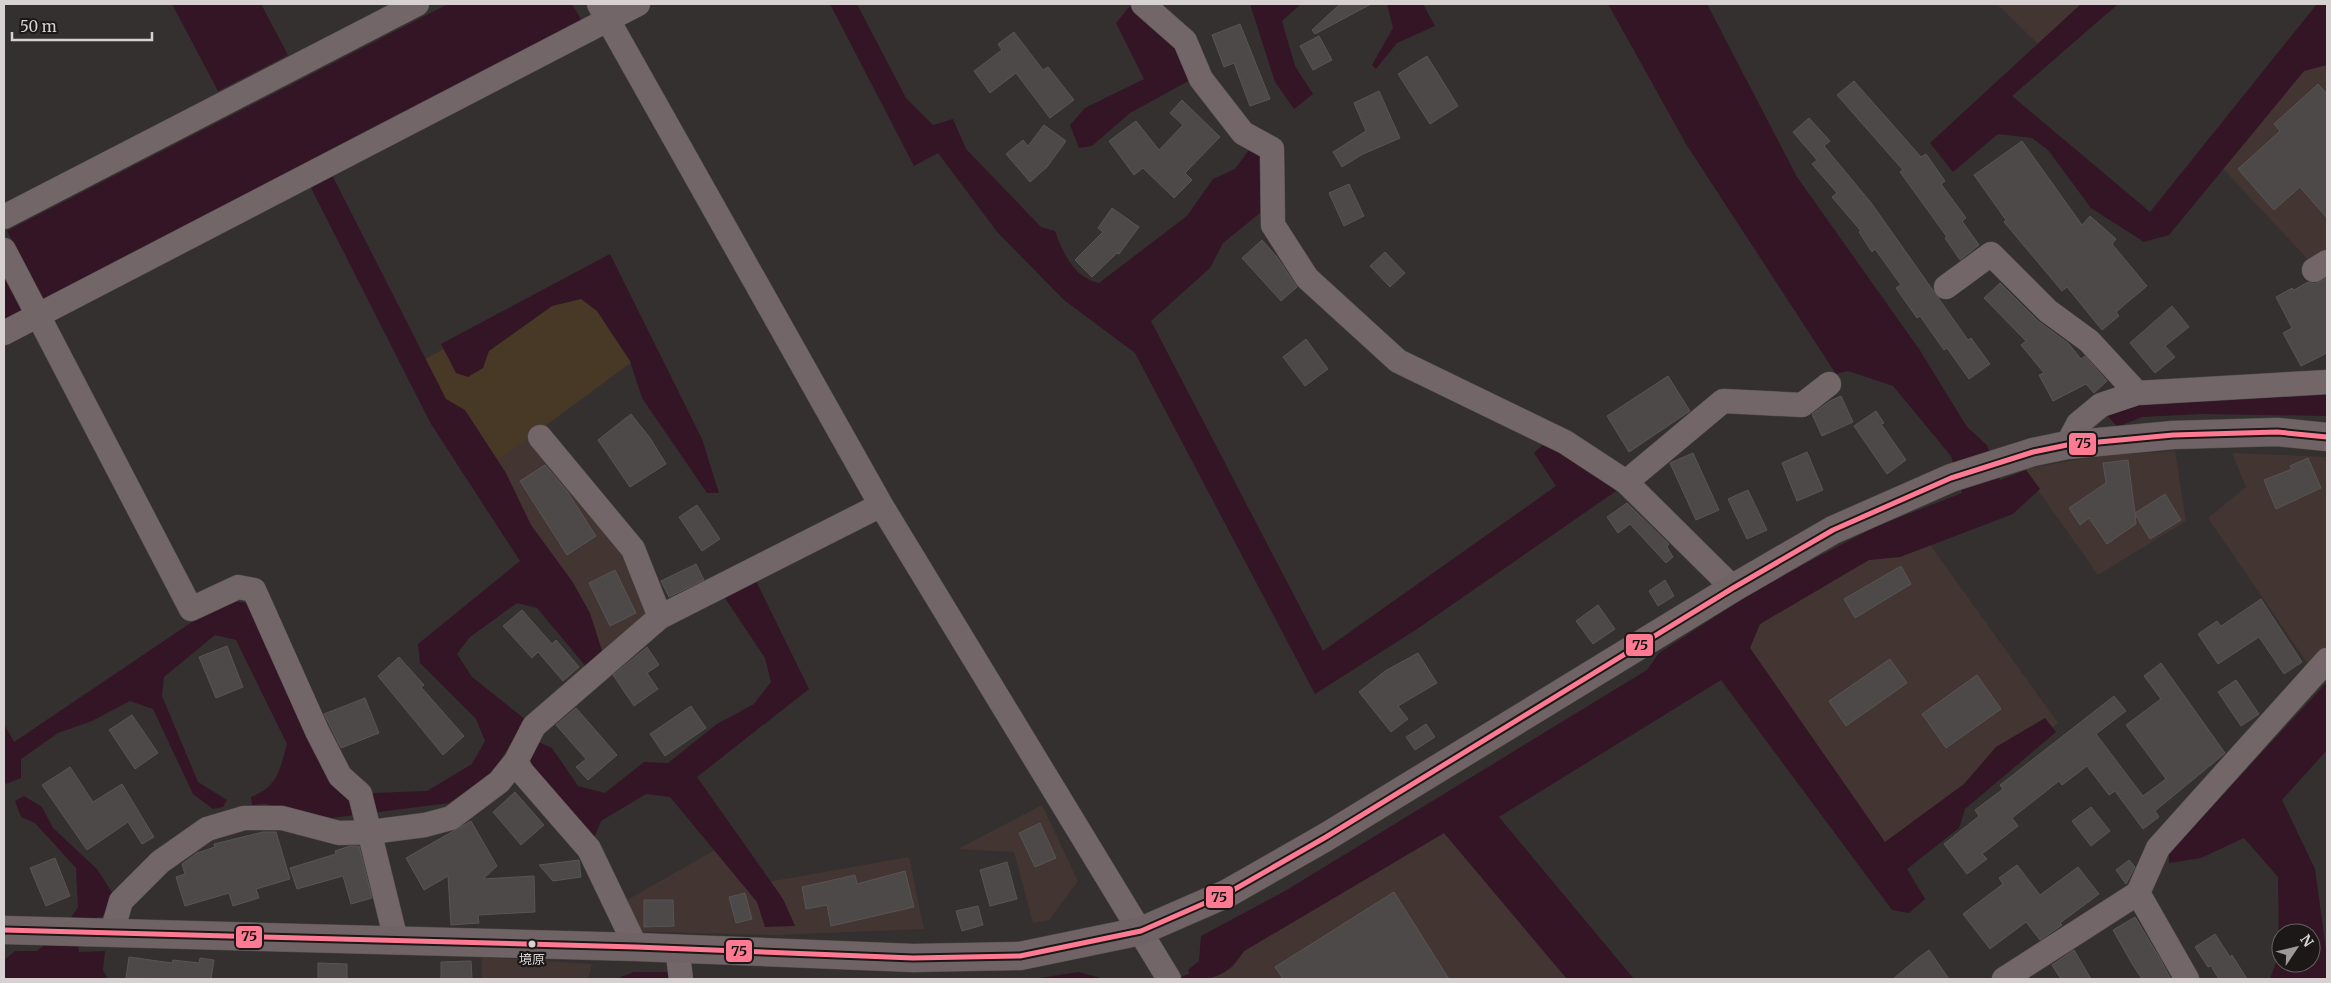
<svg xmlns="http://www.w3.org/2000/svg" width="2331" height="983" viewBox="0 0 2331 983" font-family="Merriweather,'Noto Sans JP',serif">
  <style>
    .built { fill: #433532 }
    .green { fill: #483926 }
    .water { fill: #331525; fill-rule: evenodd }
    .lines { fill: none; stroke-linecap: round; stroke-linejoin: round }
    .stream { stroke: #331525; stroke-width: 5.5 }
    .building { fill: #4c4948; stroke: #585554 }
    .minor-casing { stroke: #514e4d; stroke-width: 25 }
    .highway-casing { stroke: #514e4d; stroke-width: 29 }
    .minor { stroke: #736668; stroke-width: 24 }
    .highway { stroke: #706365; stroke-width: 28 }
    .bus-1-casing { stroke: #1b1817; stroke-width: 9 }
    .bus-1 { stroke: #fe7a93; stroke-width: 5 }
    .bus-dot { fill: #d7d2d1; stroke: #1b1817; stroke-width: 2 }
    .labels { text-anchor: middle; stroke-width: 4.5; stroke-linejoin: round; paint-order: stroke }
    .bus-label { font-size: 13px; fill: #d7d2d1; stroke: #1b1817 }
    .line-badge { stroke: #1b1817; stroke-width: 2 }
    .pale-badge-label { font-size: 14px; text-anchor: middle; font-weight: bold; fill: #111 }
  </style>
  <rect width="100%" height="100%" fill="#34302f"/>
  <path class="built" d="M1997,4H2093L2044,50Z
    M2303,53L2327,58V255L2312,264L2216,161Z
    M546,425L640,549L665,613L607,656L545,574L481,473Z
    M2175,451L2186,521L2098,575L2023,469L2099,456Z
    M2232,453L2327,457V670L2319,680L2208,518L2246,487Z
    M1918,528L2058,723L1886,861L1724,636Z
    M1042,805L1078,881L1049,920L1033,923L1014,852L958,849Z
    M1444,833L1567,979H1209L1232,968L1244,951Z
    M722,846L757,884L909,857L924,929L776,935L623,931L613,908Z
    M482,957L592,964L588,979H482Z"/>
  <path class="green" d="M605,258L651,348L481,473L413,366Z"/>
  <path class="water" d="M172,4H261L288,55L218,91Z
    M448,4H572L582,21L43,300L7,231Z
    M830,4H857L906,98L933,125L953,119L966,149L1041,227L1055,231C1063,253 1074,278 1099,283L1187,216L1213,179L1235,169L1251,147L1264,157L1267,175L1260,213L1223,243L1210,268L1151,321L1323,651L1556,486L1534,453L1547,441L1619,489L1417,629L1315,694L1135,353L1064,300L998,233L938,153L914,166Z
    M1250,4H1301L1282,21L1295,66L1313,94L1294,109L1275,82Z
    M1387,4H1423L1435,26L1397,43L1376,69L1372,65L1393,28Z
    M1608,4H1707L1797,177L1919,349L1967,427L1987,445L2000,480L2026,470L2040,489L2013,514L1900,557L1869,560L1760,624L1750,648L1885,842L1964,784L1996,747L2045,718L2056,732L1965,809L1959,828L1907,869L1925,899L1909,913L1892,910L1721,680L1499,817L1634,979H1567L1444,833L1244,951C1229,973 1219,979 1192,979L1188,970L1199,961L1201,936L1285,891L1647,670L1659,653L1766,584L1875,527L1962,493L1951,456L1893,386L1848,371L1836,374L1686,144Z
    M2081,4H2118L2012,96L2150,212L2317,4H2327V65L2304,71L2169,235L2144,242L2091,208L2048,150L2032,138L1998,134L1953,172L1930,143Z
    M1130,6L1178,44L1192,79L1130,113L1092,146L1079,148L1070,125L1085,108L1144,79L1116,23Z
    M331,173L446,399L465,410L506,473L531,525L572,581L590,613L603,654L588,669L537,608L517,603L470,637L457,654L472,677L526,720L492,773L449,803L332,818L266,804L252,805L251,797C278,787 280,769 287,744L236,640L215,635L164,677L162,696L198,782L227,800L223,807L213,809L193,794L153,709L130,701L92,721L58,733L21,759V778L6,784L4,782V724L14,742L195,620L233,601L247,603L368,802L374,793L427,791L472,764L485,741L476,719L420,663L418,644L520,561L431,424L309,184Z
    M610,254L702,439L719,493H707L642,398L630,361L597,311L581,299L552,306L489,351L483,368L468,377L456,373L441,344Z
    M4,271L24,310L4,320Z
    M2327,391V416L2201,414L2142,417L2117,427L2106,414L2142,400Z
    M756,581L809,689L697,777L783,899L795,926L765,927L757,902L670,797L646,794L601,821L594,838L541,786L527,758L536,741L552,748L578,786L605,793L644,762L668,763L717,724L754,704L771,682L765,658L725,598Z
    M2327,682V750L2282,800L2315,869L2327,957V979H2270L2279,954L2278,877L2244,838L2201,858L2169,863V853ZM2281,933H2311V963H2281Z
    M24,796L42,807L53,828L97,869L115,897L102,917L94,918L78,944L79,952L105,951L103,970L108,979H4V960L15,951H37L64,928L78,907L76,868L35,823L21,817L15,801Z
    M634,972H667L673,979H616Z
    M1079,972L1104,979H1033Z"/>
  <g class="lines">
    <path class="stream" d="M1183,979L1196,974"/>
  </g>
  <path class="building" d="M1340,4H1371L1315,34L1312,30Z
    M1240,24L1270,99L1250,106L1234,63L1224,67L1212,35Z
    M1014,32L1043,70L1048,67L1074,100L1050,118L1016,73L990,93L974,71L1002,50L998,44Z
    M1319,36L1332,60L1313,70L1300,46Z
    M1427,56L1458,106L1430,124L1398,74Z
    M1854,81L1921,157L1926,154L1945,181L1941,184L1966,218L1962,221L1979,245L1960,260L1945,238L1947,237L1900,172L1903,170L1837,95Z
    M2318,84L2327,94V218L2300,187L2274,210L2238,169L2280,131L2274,124Z
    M1379,91L1400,138L1361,155L1342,167L1333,152L1366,131L1354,103Z
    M1182,100L1220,137L1185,173L1192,180L1174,198L1143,168L1134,175L1109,141L1136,121L1159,150L1183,125L1170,113Z
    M1809,118L1830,141L1824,146L1872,204L1968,340L1971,338L1990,364L1969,379L1947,348L1944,350L1920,316L1917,318L1896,288L1901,285L1875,249L1872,252L1859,232L1861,231L1832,197L1837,193L1812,164L1817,160L1793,132Z
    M1044,125L1066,141L1047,167L1030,182L1006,154L1023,140L1028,146Z
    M2022,141L2082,225L2090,216L2116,239L2112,244L2147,286L2116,312L2119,316L2102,330L2067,287L2062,291L2004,222L2006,220L1974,175Z
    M1349,184L1364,216L1344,226L1329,193Z
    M1112,208L1139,227L1119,254L1117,253L1092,277L1075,260L1103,232L1098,228Z
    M1262,240L1277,257L1297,287L1281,301L1242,258Z
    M1385,252L1405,273L1390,287L1370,266Z
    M2327,278V353L2301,366L2283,333L2292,328L2276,297L2292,288L2294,290L2308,282L2315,284Z
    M2000,283L2038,321L2068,343L2081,359L2085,356L2107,381L2094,393L2086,384L2053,401L2039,375L2044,373L2021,345L2026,341L1984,298Z
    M2172,306L2189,327L2165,346L2175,357L2155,373L2130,343Z
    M1306,339L1328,369L1305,386L1283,357Z
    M1668,376L1690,411L1629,452L1607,416Z
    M1841,396L1853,422L1822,436L1812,414L1830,401Z
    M1876,411L1884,423L1881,424L1906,460L1887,474L1854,426Z
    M631,414L650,438L666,464L630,487L598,440Z
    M1807,452L1823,490L1797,501L1782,463Z
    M1693,453L1719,510L1696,520L1670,463Z
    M2308,458L2321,488L2276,509L2264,480L2292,469L2290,466Z
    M2128,460L2135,513L2165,494L2181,520L2150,539L2135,514L2136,524L2107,544L2089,518L2080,525L2069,508L2106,483L2103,463Z
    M545,465L567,491L596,536L567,555L520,481Z
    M1748,490L1767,530L1747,539L1728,499Z
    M1627,503L1669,544L1667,547L1673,557L1666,563L1630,524L1618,533L1607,517Z
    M697,505L720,539L702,551L679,517Z
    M696,564L704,580L669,597L661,581Z
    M1901,566L1911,584L1855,618L1844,599Z
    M615,570L636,613L610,626L589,583Z
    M1665,580L1674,596L1658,606L1649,591Z
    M2261,599L2302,662L2284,674L2259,637L2218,664L2198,634L2217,621L2221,626Z
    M1598,605L1615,629L1593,644L1576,621Z
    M522,610L552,644L556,640L579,667L563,681L538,652L532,658L503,626Z
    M227,646L243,687L216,698L199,657Z
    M647,647L659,665L647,673L658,689L634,706L613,675Z
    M1418,653L1437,683L1398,706L1408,719L1391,732L1359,692L1385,671Z
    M399,657L424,685L421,687L464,736L443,755L378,676Z
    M1890,659L1907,683L1846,726L1829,701Z
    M2161,663L2225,753L2224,754L2155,811L2159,817L2143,829L2115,791L2109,795L2087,766L2062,785L2059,781L2012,818L2018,826L1982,854L1987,859L1967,874L1944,844L1979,816L1975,810L2003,789L2000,785L2114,696L2126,711L2096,734L2143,796L2166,779L2126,725L2161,699L2144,676Z
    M1977,675L2001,709L1946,748L1922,714Z
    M2236,680L2259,714L2241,726L2218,692Z
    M365,698L379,733L341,748L324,714Z
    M691,706L706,728L665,756L650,734Z
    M576,708L617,755L588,780L576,767L586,759L556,725Z
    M132,715L158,753L135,769L109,730Z
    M1426,724L1435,737L1415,750L1406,737Z
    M70,767L93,802L122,784L154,837L142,844L128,822L87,850L42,785Z
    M515,792L544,825L521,845L493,812Z
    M2091,807L2110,831L2091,846L2072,821Z
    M471,821L497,866L483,879L534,876L535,912L478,915L479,923L451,925L448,876L424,890L406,858Z
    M1040,823L1056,858L1035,867L1019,833Z
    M263,832H276L290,879L256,889L259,898L233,906L229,893L185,906L176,877L185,874L182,864L197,853L215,847L214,844Z
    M350,846H359L372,898L351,904L343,876L297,889L290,868L336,854L335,851Z
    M55,858L70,896L46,906L30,868Z
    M579,860L581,877L553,881L539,865Z
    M2129,860L2135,867L2126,884L2116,870Z
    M1007,862L1017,899L990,906L980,870Z
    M2017,865L2040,895L2078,867L2099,894L2060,923L2062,925L2040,940L2026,922L1990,949L1963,914L2003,884L1999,878Z
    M905,871L914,907L831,926L827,905L806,909L802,887L855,875L857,884Z
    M1394,892L1449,979H1283L1275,967Z
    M745,893L752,919L736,923L729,897Z
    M644,900H673L674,926L644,927Z
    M978,906L983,925L962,931L956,911Z
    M2135,917L2159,957L2171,979H2142L2131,962L2113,930Z
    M2215,934L2230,957L2232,955L2247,979H2219L2211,966L2208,967L2195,947Z
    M1929,950L1949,979H1893L1918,958Z
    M2074,950L2091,979H2061L2052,965Z
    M129,957L172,963L173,960L199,963L200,958L214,960L211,979L126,978Z
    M471,961L472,979H441V962Z
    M318,963L347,964V979H318Z"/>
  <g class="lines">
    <g class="minor-casing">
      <path id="minor" d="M599,4L881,505L1169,979
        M1143,4L1185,41L1201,79L1243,133L1272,149L1273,225L1307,278L1398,361L1565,442L1626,482L1733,588
        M4,217L417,4
        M4,250L191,609L238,587L254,590L317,731L340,776L360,794L396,940
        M2314,270L2327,262
        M1946,287L1991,254L2048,311L2089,341L2137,393
        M4,333L638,4
        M540,437L633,549L660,617
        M2067,445L2078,424L2101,405L2137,393L2327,382
        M1626,482L1723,401L1802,405L1829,384
        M516,761L522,772L589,849L636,947
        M2138,893L2187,979
        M112,932L121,901L160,862L207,829L244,818H282L339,833L371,832L425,825L451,818L499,782L516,761L534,726L660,617L881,505
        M677,948L681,979
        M2004,979L2138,893L2158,848L2327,660"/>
    </g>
    <g class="highway-casing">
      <path id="highway" d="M4,930L636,947L913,958L1020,956L1141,931L1228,893L1326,837L1733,588L1833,530L1951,478L2033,452L2067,445L2173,435L2277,432L2327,437"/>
    </g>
    <use href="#minor" class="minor"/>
    <use href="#highway" class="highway"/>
    <g class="bus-1-casing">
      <path id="bus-1" d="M4,930L636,947L913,958L1020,956L1141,931L1228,893L1326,837L1733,588L1833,530L1951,478L2033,452L2067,445L2173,435L2277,432L2327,437"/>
    </g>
    <use href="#bus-1" class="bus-1"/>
  </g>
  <circle class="bus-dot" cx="532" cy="944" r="4.5"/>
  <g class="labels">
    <g class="bus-label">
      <text x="532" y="964">境原</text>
    </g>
  </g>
  <g class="line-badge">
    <rect x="2068" y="432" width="29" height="24" rx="5" fill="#fe7a93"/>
    <rect x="1625" y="633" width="29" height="24" rx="5" fill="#fe7a93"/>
    <rect x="1205" y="885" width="29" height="24" rx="5" fill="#fe7a93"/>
    <rect x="235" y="925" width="28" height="24" rx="5" fill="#fe7a93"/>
    <rect x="725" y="939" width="28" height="24" rx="5" fill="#fe7a93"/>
  </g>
  <g class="pale-badge-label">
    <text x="2083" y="448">75</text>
    <text x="1640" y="650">75</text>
    <text x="1219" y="902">75</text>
    <text x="249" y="941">75</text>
    <text x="739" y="956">75</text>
  </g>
  <rect width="2331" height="983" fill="none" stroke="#d7d2d1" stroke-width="10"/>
  <g transform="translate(2296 948) rotate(55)"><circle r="24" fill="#1b1817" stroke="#666261"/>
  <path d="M0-4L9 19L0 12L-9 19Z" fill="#9e9998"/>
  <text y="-8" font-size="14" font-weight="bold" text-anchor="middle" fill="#d7d2d1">N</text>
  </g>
  <path d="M12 32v8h140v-8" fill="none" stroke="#d7d2d1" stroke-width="2.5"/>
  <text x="20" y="32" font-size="15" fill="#d7d2d1" stroke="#1b1817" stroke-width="4" paint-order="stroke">50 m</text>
</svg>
